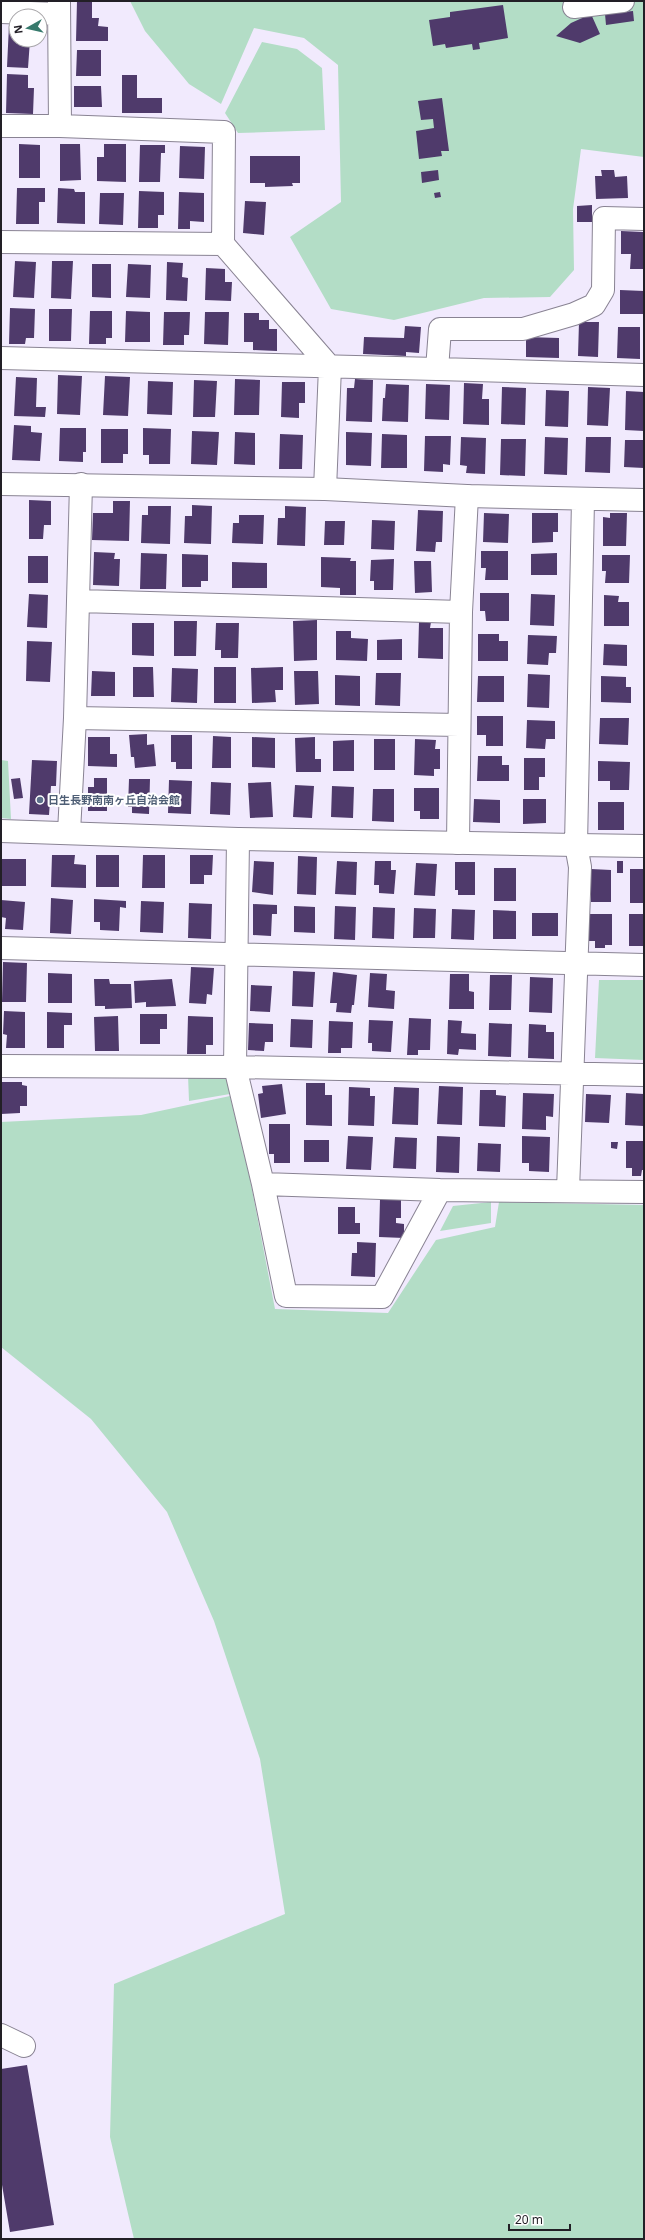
<svg xmlns="http://www.w3.org/2000/svg" width="645" height="2240" viewBox="0 0 645 2240" font-family="'Noto Sans','Noto Sans JP',sans-serif">
  <style>
    .green { fill: #b3ddc6 }
    .building { fill: #4f3a6b }
    .lines { fill: none; stroke-linecap: round; stroke-linejoin: round }
    .minor-casing { stroke: #898393; stroke-width: 24 }
    .tertiary-casing { stroke: #898393; stroke-width: 24 }
    .minor { stroke: #fff; stroke-width: 22 }
    .tertiary { stroke: #fff; stroke-width: 22 }
    .service-dot { fill: #5c6f8a; stroke: #fff; stroke-width: 1.5 }
    .labels { text-anchor: middle; stroke-width: 4; stroke-linejoin: round; paint-order: stroke }
    .service-label { font-size: 11px; font-weight: bold; fill: #4e5e75; stroke: #fff; text-anchor: start }
  </style>
  <rect width="100%" height="100%" fill="#f1eafd"/>
  <path class="green" d="M130,1H644V157L581,149L573,209L574,270L550,297L484,298L394,320L331,309L290,237L341,202L338,65L304,38L254,28L221,104L189,84L145,31Z
    M262,42L297,49L322,68L325,130L238,133L225,113Z
    M1,760L8,761L11,819L1,818Z
    M599,980H644V1060L595,1058Z
    M188,1075H228L230,1094L189,1101Z
    M230,1096L250,1179L275,1309L388,1313L436,1240L495,1227L499,1202L644,1205V2239H134L110,2137L114,1984L285,1914L260,1759L214,1621L167,1512L91,1419L1,1347V1122L141,1115Z
    M491,1202V1223L440,1231L453,1206Z"/>
  <path class="building" d="M77,1H92V18H99L98,26L108,27V41H76Z
    M503,5L508,38L479,43L480,49L473,50L472,44L446,48L445,44L433,46L429,20L450,17V12Z
    M633,11L634,21L606,25L605,14Z
    M591,14L600,34L580,43L556,36L571,23Z
    M9,25H16V40H30L28,68L7,67Z
    M77,50H101V76H76Z
    M7,74L28,75V88H34L33,114L6,113Z
    M122,75H137V98H162V113H122Z
    M74,86H101L102,107H74Z
    M442,98L449,151H441L442,156L419,159L416,131L434,128L433,119L421,120L418,101Z
    M19,144L40,145V178H19Z
    M60,144H80L81,180L60,181Z
    M104,144H126V182L97,181V157H104Z
    M140,145H165V153H161L160,182H139Z
    M180,146L205,147L204,179L179,178Z
    M250,156H300V183H292L293,186L265,187V183H250Z
    M438,170L439,180L422,183L421,172Z
    M601,170H614L615,177L627,176L628,198L596,199L595,176H602Z
    M17,188H45V202H39V224H16Z
    M58,188L74,189L75,192H85V224L57,223Z
    M139,191L164,192V215H158V228H138Z
    M179,192L204,193V222L190,221V229H178Z
    M440,192L441,197L435,198L434,193Z
    M100,193H124L123,225L99,224Z
    M245,201L266,202L264,235L243,233Z
    M592,205V222H577V206Z
    M621,231L643,232L644,269H630L631,254H621Z
    M15,261L36,262L34,298L13,297Z
    M52,261H73L71,299L51,298Z
    M167,262L183,263L182,277L188,278L187,301L166,300Z
    M92,264H111V298L92,297Z
    M128,264L151,265L150,298L126,297Z
    M206,268L225,269V282H232L231,301L205,300Z
    M620,290L644,291V314H620Z
    M10,308L35,309L34,338H26L25,344H9Z
    M49,309H72L71,341H49Z
    M90,311H112V338H106V344H89Z
    M126,311L150,312V342H125Z
    M164,312H190L189,335H184V345H163Z
    M205,312H229L228,345L204,344Z
    M244,313H259V320H269V329H277V351L253,350V342H244Z
    M579,322H599L598,357L578,356Z
    M405,326L421,327L419,353L406,352V356L363,354L364,337L404,338Z
    M618,327H640V359L617,358Z
    M526,337L559,338V358L526,357Z
    M58,375L82,376L80,415L57,414Z
    M105,376L130,377L128,416L103,415Z
    M16,377L37,378L36,407H46L45,417L14,416Z
    M235,379L260,380L259,415H234Z
    M355,379L373,380L372,422L346,421L347,388H354Z
    M194,380L217,381L215,417H193Z
    M148,381L173,382L172,415L147,414Z
    M282,382H305V403H299V418L281,417Z
    M464,383L483,384L482,399H489V425L463,424Z
    M386,384L409,385L408,422L382,421L383,398H385Z
    M426,384L450,385L449,420L425,419Z
    M502,387L526,388L525,425L501,424Z
    M588,387L610,388L608,426L587,425Z
    M546,390L569,391L568,427L545,426Z
    M626,391L644,392V431L625,430Z
    M14,425L31,426V432L42,433L40,461L12,460Z
    M60,428H86V452H83V462L59,461Z
    M143,428L171,429L170,464H149V455H143Z
    M101,429H128V454H123V463H101Z
    M192,431L219,432L217,465L191,464Z
    M235,432L255,433V465L234,464Z
    M346,432L372,433L371,466L346,465Z
    M280,434L303,435L302,469H279Z
    M382,434L407,435V468H381Z
    M425,436H451L450,465L443,464V472L424,471Z
    M461,437L486,438L485,474L466,473L467,466L460,465Z
    M545,437L568,438L567,475L544,474Z
    M586,437H611L610,473L585,472Z
    M501,439H526L525,476L500,475Z
    M625,440H644V468L624,467Z
    M29,500L51,501V525H44L43,539H29Z
    M113,501H130L129,541L92,540L93,513H113Z
    M192,505L212,506L211,544L184,543L185,516H192Z
    M148,506H171L170,544L141,543L142,515H148Z
    M285,506L306,507L305,546L277,545L278,518H285Z
    M418,510L443,511L442,542H436L435,552L416,551Z
    M484,513L509,514L508,543L483,542Z
    M532,513H558V532H553V542L532,543Z
    M610,513H627L626,546H603V517L610,518Z
    M239,515H264L263,544L232,543L233,523H239Z
    M372,520L395,521L394,550L371,549Z
    M325,521H345L344,545H324Z
    M481,551H508V580H485L486,568H481Z
    M94,552L115,553L114,559H120L119,586L93,585Z
    M141,553L167,554L166,589H140Z
    M557,553V575H531V554Z
    M182,554L208,555V581H201V587H182Z
    M602,555H630L629,583H605L606,571H602Z
    M28,556H48V583H28Z
    M321,557L351,558L350,561H356V595H340V588L321,587Z
    M394,559L393,590H374V581H370L371,560Z
    M414,561H431L432,592L415,593Z
    M232,562L267,563V588H232Z
    M480,593H509V621H486L485,611H480Z
    M29,594L48,595L47,628L27,627Z
    M531,594L555,595L554,626L530,625Z
    M604,595L619,596L618,602H629V626H604Z
    M317,620V660L294,661L293,621Z
    M174,621H197L196,656H174Z
    M419,622H431L430,628H443V659L418,658Z
    M132,623H154V656L132,655Z
    M216,623H239L238,658H221V650H215Z
    M336,631H351V638L368,639L367,661L336,660Z
    M478,634H499V641H508V661H478Z
    M528,635L557,636L556,653H549L548,665L527,664Z
    M402,639V660H377V640Z
    M27,641L52,642L50,682L26,681Z
    M604,644L627,645V666L603,665Z
    M133,667H153L154,697H133Z
    M214,667H236V703H214Z
    M283,667V690H275L276,702L252,703L251,668Z
    M172,668L198,669L197,703L171,702Z
    M92,671L115,672V696H91Z
    M294,671H318L319,704L295,705Z
    M376,673H401L400,706L375,705Z
    M528,674L550,675L549,708L527,707Z
    M335,675L360,676V706L335,705Z
    M478,676H504V702H477Z
    M601,676L626,677V687H631V703L601,702Z
    M477,716H503V746H486V735H477Z
    M600,718H629L628,745L599,744Z
    M527,720L555,721V739H546L545,749L526,748Z
    M147,734V745L154,744L156,766L135,768L134,757H131L129,735Z
    M171,735H192V769H176V762H171Z
    M213,736L231,737V768H212Z
    M88,737H110V754H117V767L88,766Z
    M252,737L275,738V768L252,767Z
    M315,737V759H321V772H296L295,738Z
    M374,739H395V770H374Z
    M415,739L436,740L435,749H440V769H434V776L414,775Z
    M354,740V771H333V741Z
    M478,756H502V765H509V781H477Z
    M524,758H545V777H539V790H524Z
    M32,760L57,761L56,786H51L49,815L29,814Z
    M598,761L630,762L629,790H610V781H598Z
    M20,778L23,798L14,799L11,779Z
    M94,778H107V811H88V787H94Z
    M129,779H150L149,814L132,813V807H128Z
    M169,780L192,781L191,814L168,813Z
    M211,782L231,783L230,815L210,814Z
    M271,782L273,817L250,818L248,783Z
    M295,785L314,786L312,818L293,817Z
    M332,786L354,787L353,818L331,817Z
    M414,788H439V819H420V811H414Z
    M373,789H394V822L372,821Z
    M474,799L500,800V823L473,822Z
    M523,799H546V823L523,824Z
    M598,802H624V830H598Z
    M52,855H75L74,864L86,865V888L51,887Z
    M96,855H119V887H96Z
    M143,855H165V888H142Z
    M190,855H213L212,875H204V884H190Z
    M298,856L317,857L316,895L297,894Z
    M2,859H26V886H2Z
    M254,861L274,862L273,895L252,892Z
    M337,861L357,862L356,895L335,894Z
    M375,861H391V870H396L394,894L379,893V885H374Z
    M617,861H623V873H617Z
    M455,862H475V895H458V890H455Z
    M416,863L437,864L435,896L414,895Z
    M494,868H516V901H494Z
    M591,869L611,870V902H591Z
    M630,869H644V903H630Z
    M51,898L73,900L71,934L50,933Z
    M94,899L126,901V908L120,907L119,931L100,930V922H94Z
    M1,900L25,902L23,930L5,929L6,918L1,917Z
    M141,901L164,902L163,933L140,932Z
    M189,903L212,904L211,939L188,938Z
    M253,904L277,905V914H272L271,936L253,935Z
    M294,906L315,907V933L294,932Z
    M335,906L356,907L355,940L334,939Z
    M373,907L395,908L394,939L372,938Z
    M414,908L436,909L435,938H413Z
    M452,909L475,910L474,940L451,939Z
    M493,910L516,911V939H493Z
    M532,913H558V936H532Z
    M589,914H612V945H605V948H595V941H589Z
    M629,914H644V946H629Z
    M3,962L27,963L26,1002H2Z
    M191,967L214,968L212,995L207,994L206,1004L189,1003Z
    M293,971L315,972L313,1007L292,1006Z
    M333,972L357,975L354,1005H352L351,1013L336,1012L337,1003H330Z
    M48,973L72,974V1003H48Z
    M370,973L387,974L386,990L395,991L394,1009L368,1007Z
    M450,974H469V991L474,992V1009H449Z
    M490,975H512L511,1010H489Z
    M530,977L553,978L552,1013L529,1012Z
    M94,979H109L110,984H131L132,1008L105,1009V1006H95Z
    M172,979L176,1006L146,1007V1002L135,1003L134,981Z
    M251,985L272,986L270,1012L250,1011Z
    M4,1011L25,1012V1048H6L7,1035L3,1034Z
    M47,1012L72,1013V1025H64V1048H47Z
    M140,1014H167V1029H160V1044H140Z
    M118,1016L119,1051H95L94,1017Z
    M188,1016L213,1017V1045H206V1054H187Z
    M409,1018L431,1019L430,1050H418V1055H407Z
    M291,1019L313,1020L312,1048L290,1047Z
    M369,1020L393,1021L391,1052L372,1051V1043H368Z
    M448,1020L462,1021L461,1033L476,1034V1050L459,1049L458,1055L447,1054Z
    M329,1021L353,1022L352,1048H341V1053H328Z
    M249,1023L273,1024V1042H265L264,1051L248,1050Z
    M489,1023L512,1024L511,1057L488,1056Z
    M529,1024L546,1025V1032H554V1059L528,1058Z
    M1,1082H22V1085L27,1086V1106H20V1113L1,1114Z
    M306,1083H325V1095H332V1126L306,1125Z
    M282,1084L286,1114L261,1118L258,1094L263,1093L262,1086Z
    M439,1086L463,1087L462,1125L437,1124Z
    M349,1087L370,1088V1096H375L374,1126L348,1125Z
    M394,1087L419,1088L418,1125L392,1124Z
    M480,1090H496V1095L506,1096L505,1127L479,1126Z
    M523,1093L554,1094L553,1117L546,1116V1130L522,1129Z
    M626,1093L644,1094V1126L625,1125Z
    M586,1094L611,1095L609,1123L585,1122Z
    M269,1124H290V1163H274V1154H269Z
    M348,1136L373,1137L371,1170L346,1169Z
    M437,1136L460,1137L459,1173L436,1172Z
    M522,1136L550,1137L549,1172L529,1171V1163H522Z
    M395,1137L417,1138L416,1169L393,1168Z
    M304,1140H329V1162H304Z
    M626,1141H644V1170H642L641,1176H632V1168H626Z
    M611,1142H618L617,1149L611,1148Z
    M478,1143L501,1144L500,1172L477,1171Z
    M380,1199L401,1200V1218H396V1223L404,1224V1238L379,1237Z
    M338,1207H355V1223H360V1234H338Z
    M357,1242L376,1243L375,1277L351,1276L352,1253H357Z
    M27,2065L54,2225L10,2232L1,2179V2069Z"/>
  <g class="lines">
    <g class="minor-casing">
      <path id="minor" d="M59,1L60,126L224,132L223,244L330,367L325,489
        M574,7L623,1
        M1,12L59,14
        M1,126H60
        M1,242L223,244
        M1,358L437,369L440,329H523L574,314L594,305L603,290L604,218L644,219
        M437,369L644,375
        M79,601L461,612
        M75,718L459,725
        M69,832L75,718L81,484
        M238,839L235,1067L263,1184L286,1296L382,1297L440,1190
        M458,843L461,612L467,496
        M1,948L644,965
        M1,1066L235,1067L644,1075
        M263,1184L440,1190L644,1192
        M568,1190L580,867L576,845L644,846
        M1,2035L24,2046"/>
    </g>
    <g class="tertiary-casing">
      <path id="tertiary" d="M1,484L325,489L467,496L644,500
        M1,831L238,839L576,845L583,500"/>
    </g>
    <use href="#minor" class="minor"/>
    <use href="#tertiary" class="tertiary"/>
  </g>
  <circle class="service-dot" cx="40" cy="800" r="4"/>
  <g class="labels">
    <g class="service-label">
      <text x="48" y="804">日生長野南南ヶ丘自治会館</text>
    </g>
  </g>
  <rect width="645" height="2240" fill="none" stroke="#221f26" stroke-width="4"/>
  <g transform="translate(28 28) rotate(262)"><circle r="19" fill="#ffffff" stroke="#a7a5a8"/>
  <path d="M0-3L7 15L0 10L-7 15Z" fill="#377a6c"/>
  <text y="-6" font-size="11" font-weight="bold" text-anchor="middle" fill="#221f26">N</text>
  </g>
  <path d="M509 2224v6h61v-6" fill="none" stroke="#221f26" stroke-width="2"/>
  <text x="515" y="2224" font-size="12" fill="#221f26" stroke="#ffffff" stroke-width="3" paint-order="stroke">20 m</text>
</svg>
